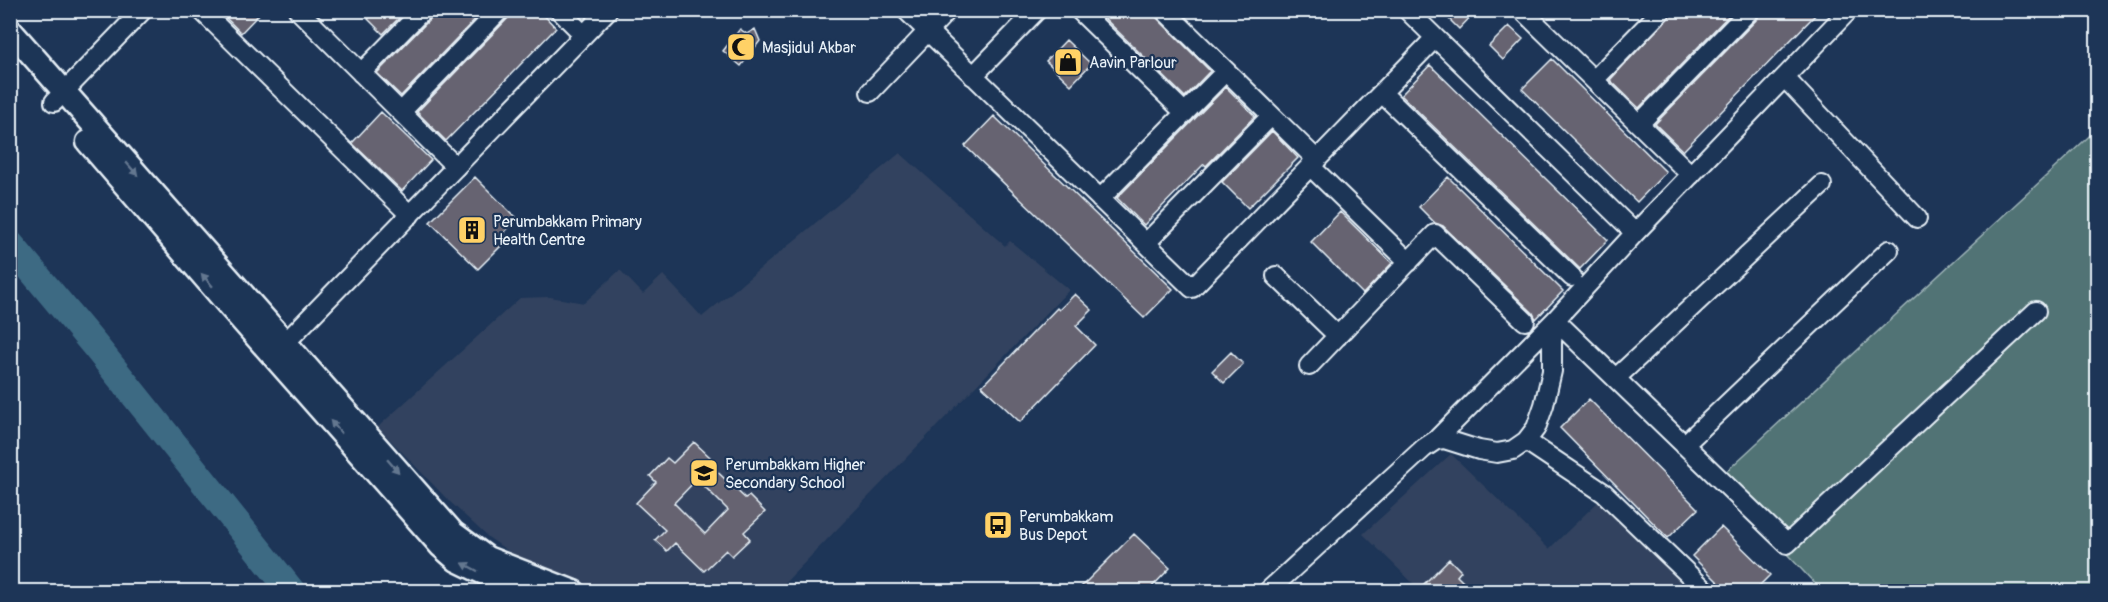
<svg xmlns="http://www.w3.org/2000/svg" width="2108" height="602" viewBox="0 0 2108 602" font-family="Pangolin,sans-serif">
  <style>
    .built { fill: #33435f }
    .green { fill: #517374; stroke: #9cb2b6; stroke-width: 1.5 }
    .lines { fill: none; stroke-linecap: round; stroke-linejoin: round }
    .river { stroke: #3e6a83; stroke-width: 28 }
    .building { fill: #666471; stroke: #e8f1f8; stroke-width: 1.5; fill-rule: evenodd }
    .minor-casing { stroke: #e8f1f8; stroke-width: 22 }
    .tertiary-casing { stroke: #e8f1f8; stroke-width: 27 }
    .minor { stroke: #1d3557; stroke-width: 18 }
    .tertiary { stroke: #1d3557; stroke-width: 22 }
    .oneway { fill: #64778f }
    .labels { text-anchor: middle; stroke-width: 4.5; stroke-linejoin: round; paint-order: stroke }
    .poi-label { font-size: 16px; fill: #e8f1f8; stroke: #1d3557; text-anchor: start }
  </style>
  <rect width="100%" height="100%" fill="#1d3557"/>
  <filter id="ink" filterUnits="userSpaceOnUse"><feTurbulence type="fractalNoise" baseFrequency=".0167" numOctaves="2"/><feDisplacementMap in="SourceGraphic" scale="12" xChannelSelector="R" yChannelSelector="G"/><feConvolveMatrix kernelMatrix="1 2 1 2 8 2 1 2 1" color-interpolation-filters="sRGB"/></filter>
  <g filter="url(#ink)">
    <path class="built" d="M900,153L1005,246L1010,241L1069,290L777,591H600L543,570L511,553L488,537L446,498L378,427L520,298L550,297L584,303L620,270L643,294L663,275L702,317Z
      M1451,454L1549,549L1600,500L1693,591H1421L1363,534Z"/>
    <path class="green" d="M2097,129V591H1822L1717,480Z"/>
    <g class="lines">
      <path class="river" d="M10,244L96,347L292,592"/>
    </g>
    <path class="building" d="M218,10H263L241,33Z
      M376,10H407L383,34L368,19Z
      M434,10H484L401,96L377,73L431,18Z
      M511,10H539L556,28L446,141L417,112L508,18Z
      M1096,10H1149L1210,71L1185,97Z
      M1440,10H1477L1459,29Z
      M1675,10H1734L1639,108L1610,80Z
      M1761,10H1820L1683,151L1655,124L1758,18Z
      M1509,26L1523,39L1503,60L1489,46Z
      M740,29L747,34L755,29L760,41L741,66L723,51Z
      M1066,40L1091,64L1071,85L1046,61Z
      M1552,59L1666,172L1637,202L1522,89Z
      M1430,65L1608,240L1580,269L1401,95Z
      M1226,87L1255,116L1206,166L1204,164L1144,225L1117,198Z
      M381,112L431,160L402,191L352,143Z
      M994,116L1173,289L1144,318L965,146Z
      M1272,131L1298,158L1248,208L1222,182Z
      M475,177L517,219L500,237L505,242L478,269L430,222Z
      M1448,177L1563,291L1536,319L1533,313L1443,226L1435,223L1419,207Z
      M1340,212L1392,263L1363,294L1311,242Z
      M1075,294L1092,310L1076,326L1095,345L1020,422L982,386L1057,308L1059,310Z
      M1231,352L1243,364L1224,383L1212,371Z
      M1589,399L1698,509L1668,538L1560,428Z
      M694,442L710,457L706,461L745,498L749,496L765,512L744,532L750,539L732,556L726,550L704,571L675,543L667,551L655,540L665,530L636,503L656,482L650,476L667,458L673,463ZM697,479L728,510L705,534L674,503Z
      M1721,527L1770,575L1754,591H1727L1692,556Z
      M1134,534L1170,568L1148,591H1077Z
      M1449,559L1461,571L1457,576L1472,591H1429L1423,585Z"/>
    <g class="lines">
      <g class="minor-casing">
        <path id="minor" d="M201,10L410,215
          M298,10L456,167
          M559,10L584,35
          M906,10L1192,288L1435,38
          M1079,10L1185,113
          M1164,10L1317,160
          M1407,10L1635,233
          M1522,10L1691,175
          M361,73L423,10
          M973,76L1037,10
          M1785,78L1917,218
          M1594,80L1662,10
          M870,92L948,10
          M1382,93L1572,277
          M54,102L143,10
          M401,112L500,10
          M1639,124L1750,10
          M1310,166L1409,262
          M1100,199L1226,71
          M1146,243L1271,116
          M1276,276L1338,336
          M285,343L608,10
          M1309,366L1435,234L1525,321
          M1616,378L1822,185
          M1436,440L1555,320L1787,544L2036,311
          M1526,441L1604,493L1707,592
          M1684,445L1889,250
          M1267,592L1424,448L1436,440L1444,439L1479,450L1497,453L1513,450L1526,441L1536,428L1544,405L1552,371V341L1555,320L1635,233L1849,10"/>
      </g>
      <g class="tertiary-casing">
        <path id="tertiary" d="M10,30L453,533L487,558L574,592
          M88,142L231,308L441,546L457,560L523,592"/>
      </g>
      <use href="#minor" class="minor"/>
      <use href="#tertiary" class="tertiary"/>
    </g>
    <defs><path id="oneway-solid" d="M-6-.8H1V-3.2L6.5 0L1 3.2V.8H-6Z" transform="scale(1.5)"/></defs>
    <g class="oneway">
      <use href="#oneway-solid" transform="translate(132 169) rotate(49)"/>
      <use href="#oneway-solid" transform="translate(207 280) rotate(-131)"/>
      <use href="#oneway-solid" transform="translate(336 427) rotate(-131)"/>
      <use href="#oneway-solid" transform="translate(393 466) rotate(49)"/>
      <use href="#oneway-solid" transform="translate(470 567) rotate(-152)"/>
    </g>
  </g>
  <defs>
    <g id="mosque-square" transform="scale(1.5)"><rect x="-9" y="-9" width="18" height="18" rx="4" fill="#ffd166" stroke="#1d3557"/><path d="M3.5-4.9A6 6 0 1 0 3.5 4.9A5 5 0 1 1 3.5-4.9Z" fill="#111"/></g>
    <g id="shop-square" transform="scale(1.5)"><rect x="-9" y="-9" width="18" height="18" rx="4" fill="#ffd166" stroke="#1d3557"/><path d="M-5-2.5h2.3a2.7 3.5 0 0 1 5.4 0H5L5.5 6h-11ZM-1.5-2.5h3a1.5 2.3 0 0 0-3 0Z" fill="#111"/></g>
    <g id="building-square" transform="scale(1.5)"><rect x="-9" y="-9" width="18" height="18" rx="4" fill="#ffd166" stroke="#1d3557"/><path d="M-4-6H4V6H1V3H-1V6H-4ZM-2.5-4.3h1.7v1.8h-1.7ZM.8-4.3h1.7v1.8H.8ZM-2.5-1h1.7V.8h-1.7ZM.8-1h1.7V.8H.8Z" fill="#111"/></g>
    <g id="school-square" transform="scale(1.5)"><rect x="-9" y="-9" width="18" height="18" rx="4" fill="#ffd166" stroke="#1d3557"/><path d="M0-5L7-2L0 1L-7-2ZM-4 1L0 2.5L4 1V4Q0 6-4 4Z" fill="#111"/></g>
    <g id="bus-square" transform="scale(1.5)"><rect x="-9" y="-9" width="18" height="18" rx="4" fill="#ffd166" stroke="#1d3557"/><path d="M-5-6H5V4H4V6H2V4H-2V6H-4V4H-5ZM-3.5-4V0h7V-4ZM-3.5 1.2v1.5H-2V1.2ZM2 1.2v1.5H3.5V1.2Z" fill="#111"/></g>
  </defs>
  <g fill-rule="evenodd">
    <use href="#mosque-square" x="741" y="47"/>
    <use href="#shop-square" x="1068" y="62"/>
    <use href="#building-square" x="472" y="230"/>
    <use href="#school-square" x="704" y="473"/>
    <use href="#bus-square" x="998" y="525"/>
  </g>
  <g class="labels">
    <g class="poi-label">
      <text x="762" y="53">Masjidul Akbar</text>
      <text x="1089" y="68">Aavin Parlour</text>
      <text x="493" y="227">Perumbakkam Primary<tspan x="493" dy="18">Health Centre</tspan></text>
      <text x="725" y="470">Perumbakkam Higher<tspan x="725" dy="18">Secondary School</tspan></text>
      <text x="1019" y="522">Perumbakkam<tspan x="1019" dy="18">Bus Depot</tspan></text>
    </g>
  </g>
  <rect width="2108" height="602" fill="none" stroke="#1d3557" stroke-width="36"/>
  <rect x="18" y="18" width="2072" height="566" fill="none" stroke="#e8f1f8" stroke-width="2" filter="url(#ink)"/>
</svg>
